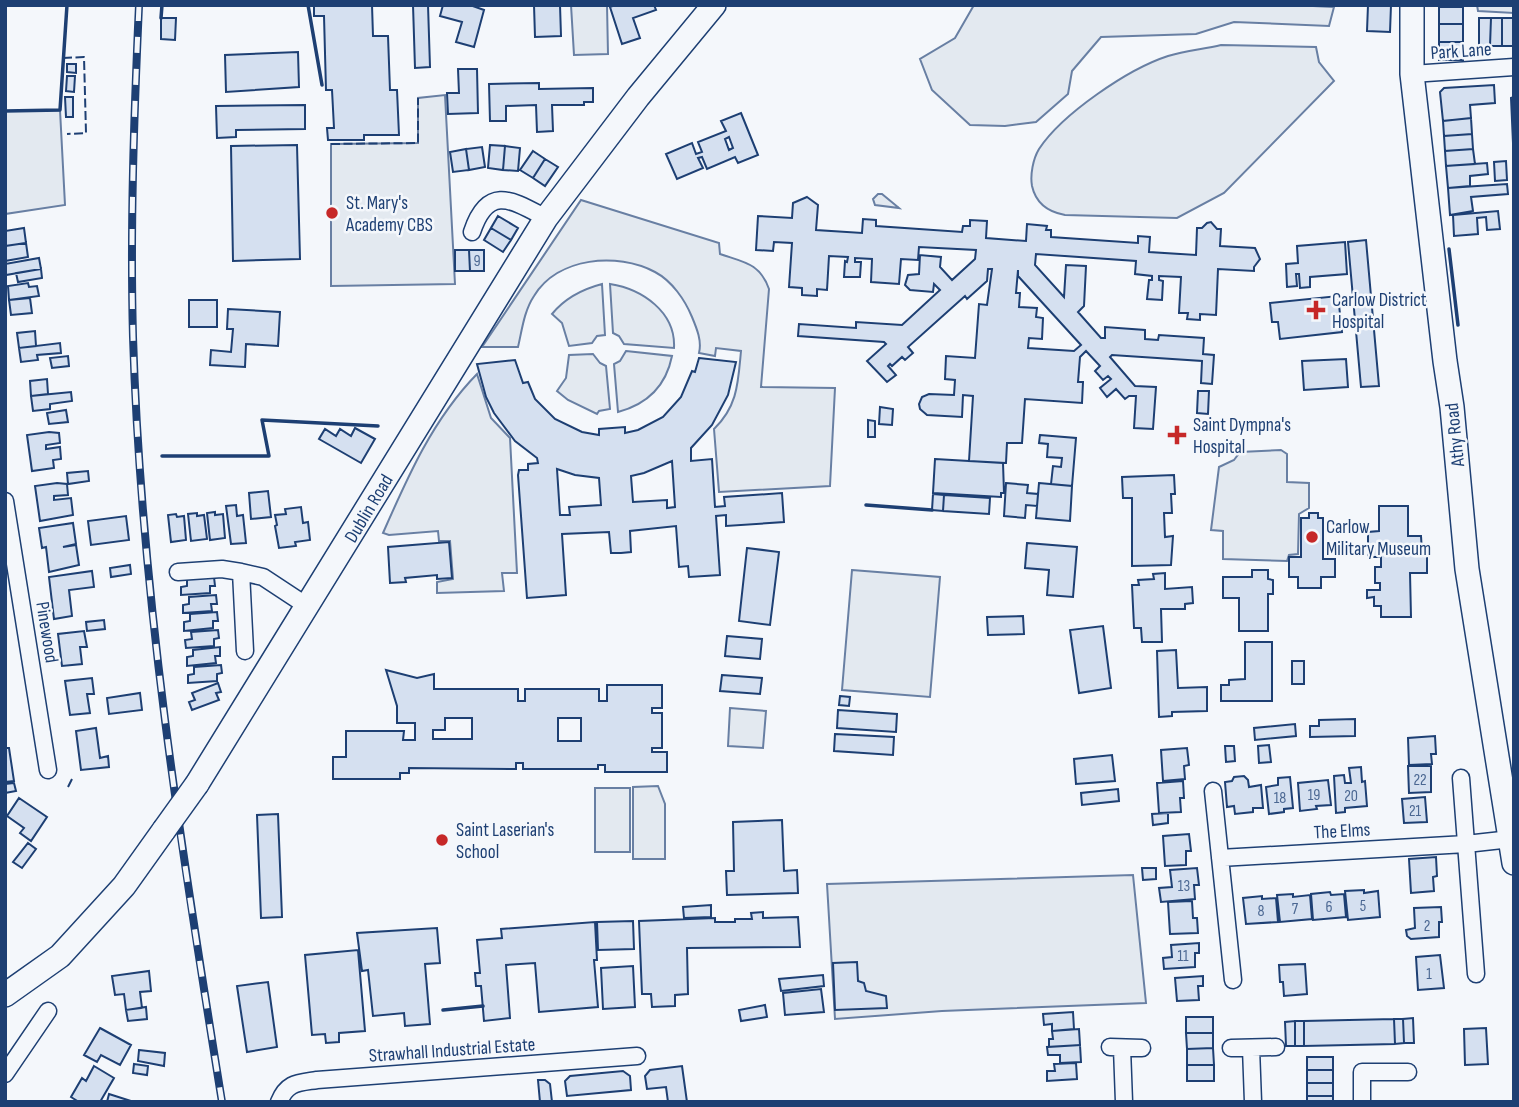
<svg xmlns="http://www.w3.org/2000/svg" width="1519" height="1107" viewBox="0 0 1519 1107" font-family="'Sofia Sans Condensed',sans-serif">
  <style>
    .green { fill: #e3e9f0; stroke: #687fa3; stroke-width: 2 }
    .building { fill: #d5e0f0; stroke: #1d3f73; stroke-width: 2; fill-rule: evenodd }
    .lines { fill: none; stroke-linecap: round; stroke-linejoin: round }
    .minor-casing { stroke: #1d3f73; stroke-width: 19 }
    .secondary-casing { stroke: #1d3f73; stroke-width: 26 }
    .minor { stroke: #f4f7fb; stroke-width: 16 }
    .secondary { stroke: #f4f7fb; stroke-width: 23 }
    .rail-casing { stroke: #1d3f73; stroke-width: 8 }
    .rail { stroke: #f4f7fb; stroke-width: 5; stroke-dasharray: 16; stroke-linecap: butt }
    .secondary-bridge-casing { stroke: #1d3f73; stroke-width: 26; stroke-linecap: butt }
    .secondary-bridge { stroke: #f4f7fb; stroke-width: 23 }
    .fence { stroke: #1d3f73; stroke-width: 2; stroke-dasharray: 9 3.5; stroke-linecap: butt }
    .wall { stroke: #1d3f73; stroke-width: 3.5 }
    .poi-dot { fill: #c62828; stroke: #f4f7fb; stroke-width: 2.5 }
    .labels { text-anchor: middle; stroke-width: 5; stroke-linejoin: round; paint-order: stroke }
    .number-label { font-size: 16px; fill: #4b6792 }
    .street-label { font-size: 19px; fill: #1d3f73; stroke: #f4f7fb }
    .poi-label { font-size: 19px; fill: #1d3f73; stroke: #f4f7fb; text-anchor: start }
  </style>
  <rect width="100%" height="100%" fill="#f4f7fb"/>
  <path class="green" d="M571,5H607L608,54L574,55Z
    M974,5H1292L1334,7L1329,26L1234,22L1196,34L1101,37L1072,71L1068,94L1036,122L1005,126L970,125L932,90L920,59L955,38Z
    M1477,5H1514V13L1478,11Z
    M1221,45L1316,47L1319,62L1334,81L1224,193L1177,218L1065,215C1048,212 1036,204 1032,186C1030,175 1033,159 1039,149C1062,114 1128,69 1168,56C1185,51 1204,49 1221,45Z
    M445,95L455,284L331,286V144L418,143V98Z
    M60,110L65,205L5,214V111Z
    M878,194H882L899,208L875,205L873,199Z
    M581,200L719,243L720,254C743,262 760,263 769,289L761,387L835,388L830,486L719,492L714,429C738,406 738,382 741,351L716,348L715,356L699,353C702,341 697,329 692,317C685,300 672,281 655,272C617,252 558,257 534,296C524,311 522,330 518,347H482Z
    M602,284L605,335L597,336L592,343L569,346L562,323L552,314C565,298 583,289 602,284Z
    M610,284C642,289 676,312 674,348L624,344L619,336L613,333Z
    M626,351L672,356C666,386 648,404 618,412L614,364L620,361Z
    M593,354L600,363L606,366L610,409L599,411L597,414L568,400L557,391L566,378L569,355Z
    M477,374L491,418L510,438L517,573H502L504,591L437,593V582L453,579L450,541H439L438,531L389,535L383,533C408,476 433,419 477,374Z
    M1281,450L1287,454V482L1309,483V508L1299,514L1298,554L1289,555L1287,561L1223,559V531L1211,530L1219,467L1234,460L1240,452Z
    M852,570L940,577L930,697L842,690Z
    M730,708L766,711L763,748L728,746Z
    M658,786L665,804V859H633V787Z
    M595,788H630V852H595Z
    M1133,875L1146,1003L942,1011L835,1019L827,884Z"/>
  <path class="building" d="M314,5H372L373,36H388L390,90H397L399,135H364V140H328L327,128H334L332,90H326L324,16H314Z
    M413,5H428L430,67L415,68Z
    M443,5H470L484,10L474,47L456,42L462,22L440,16Z
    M534,5H560L561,36L535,37Z
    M615,5H654L656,10L633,18L640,38L622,44L610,7Z
    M1368,5H1391L1390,32L1367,31Z
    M1439,7H1463V24H1439Z
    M161,18H176L175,40L161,39Z
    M1479,18H1491L1490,46H1479Z
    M1491,18H1502V46H1490Z
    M1502,18H1513V46H1502Z
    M1439,24H1463V42H1439Z
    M1439,42H1463V60H1439Z
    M298,52L299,87L226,92L225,55Z
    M67,64H76V73L67,72Z
    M458,69H477L478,113L448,114L447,93H459Z
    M67,76H75L74,92L66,91Z
    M539,83V89L593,88V102H584V105H552L553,131L537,132L536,105L506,106V121H490L489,84Z
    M1494,85L1495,103L1470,105L1471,118L1443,121L1440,92L1444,88Z
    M65,97H73V117H66Z
    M1514,97V143H1513L1511,98Z
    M305,105V129L236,130V137L217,138L216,106Z
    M741,113L758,155L738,163L735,157L707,169L702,157L698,158L703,168L677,179L666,154L692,143L696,154L702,152L698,142L726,131L721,121ZM729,137L733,148L729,150L725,139Z
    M1471,118L1472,134L1444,136L1443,121Z
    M1472,134L1473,149L1445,151L1444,136Z
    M297,145L300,259L233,261L231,146Z
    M490,145L505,146L503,170L488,168Z
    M505,146L520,148L518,171L503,170Z
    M482,147L485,167L469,170L466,149Z
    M466,149L469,170L453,172L450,152Z
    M1473,149L1475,164L1446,166L1445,151Z
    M533,151L545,159L533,178L520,170Z
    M545,159L558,167L545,186L533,178Z
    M1506,161L1507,180L1495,181L1494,162Z
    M1487,163L1488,174L1470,176V186L1448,188L1446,166Z
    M1507,184L1508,194L1471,197L1473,211L1450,215L1448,188Z
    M807,197L818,205L816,230L862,233L863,219L876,220V226L962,232L963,226H970V220L987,221L986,238L1026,241L1027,224L1047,226L1046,230H1051V237L1138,243V236L1150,237L1149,252L1196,255L1197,228H1202L1207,223L1211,222L1217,229H1221L1220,246L1255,248L1260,259L1254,267V271L1218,269L1216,315L1200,314V320L1187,319L1188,313H1179L1181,277L1159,276V280L1163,281L1162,300L1147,299L1149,280H1152V276L1135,274L1136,261L1036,254L1035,265L1064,297L1066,265L1086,266L1084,306L1078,312L1101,338H1105V327L1145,330V339L1158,340L1159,335L1204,338L1203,354L1214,355L1212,384L1201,383L1202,361L1112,355L1110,357L1135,386L1156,387L1153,429L1134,428L1136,396H1129L1125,399L1116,389L1107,397L1100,388L1111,379L1108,376L1103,380L1095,371L1100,366L1086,351L1080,357L1078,382H1083L1082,403L1025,399L1022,443H1007L1006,463L969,461L973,396L963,395L962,417L927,415L920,409L919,404L922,397L929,394L954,395L955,380L945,379L946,356L975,358L979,304L987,305L992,269H988L987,281L967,299L965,296L908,347L913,353L905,360L902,357L892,366L890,364L888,366L896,375L887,382L867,361L886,344L884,342L798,336L799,324L856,328V322L902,325L940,290L934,284L933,292L910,290L905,285L908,275L919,274L920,255L941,257L940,267L952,280L975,259L976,250L919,247L918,260L901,259L899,284L871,282L872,259L855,258V262H861L860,277H844L845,261L847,262L848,257L829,256L827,290L817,289V296L802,295V288L789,287L792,243L774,242L773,251L756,250L758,216L792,218L793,203ZM1018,270V276L1081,345L1074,351L1028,348L1029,338L1042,339L1043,318L1036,317L1037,308L1019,307L1020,293H1016Z
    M1498,211L1500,229L1487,230L1486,217L1477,218L1478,234L1454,236L1453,215Z
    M498,216L518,228L511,240L491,228Z
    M24,228L26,243L5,246V231Z
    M491,228L511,240L503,252L484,240Z
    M1366,240L1379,386L1361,387L1348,242Z
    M1345,242L1347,274L1310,277V287L1300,288L1299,274H1296L1297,286L1287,287L1286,264L1298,263L1297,246Z
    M26,243L28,257L5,261V246Z
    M455,250H469L470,271H455Z
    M469,250H484V271H470Z
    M39,258L41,269L6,275L5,264Z
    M41,269L42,278L18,282L16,273Z
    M28,283L29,287L37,286L39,296L9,300L8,286Z
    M1338,296L1342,332L1280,339L1278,322H1272L1270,303Z
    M30,298L32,313L11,315L9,300Z
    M189,300H217V327H189Z
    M228,309L280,312L278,346L246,344L245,367L210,365L211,350L231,352L233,329H227Z
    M35,331L36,346L19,348L17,333Z
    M60,343L61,353L37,355L38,360L21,362L19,348Z
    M68,356L69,366L52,368L50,358Z
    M699,358L736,362L728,395L712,425L691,448V461L712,459L715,507L725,506L724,497L782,493L784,522L726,526V515L716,516L720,575L689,577L688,566L679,567L676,526L630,531L631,552L621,553H611L609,532L562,534L566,595L527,598L518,475L519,470H528V464L538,463L537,458L515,441L494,413L486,397L477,364L515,360L523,383L528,382L535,399L555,419L582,432L599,435V429L625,427V433L638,430L663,417L681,397L692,371L695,372ZM672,461L675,507L667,508V500L633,502L631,476L644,473ZM557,469L575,475L599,478L601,505L569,507L570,515H560Z
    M1346,359L1348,387L1304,390L1302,361Z
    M47,379L48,394L31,396L30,381Z
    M1198,391H1209L1208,414L1197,413Z
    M71,392L72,401L50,404V409L33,411L31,396Z
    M880,407L893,409L892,425L879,424Z
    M66,410L68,422L49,424L47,413Z
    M868,420L875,421V437H868Z
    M355,428L375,439L361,463L319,439L325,429L336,436L340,429L351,436Z
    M49,432L59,433L60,443L46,445V449L60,447L61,459L53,460L54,468L32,471L27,435Z
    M1040,435L1076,438L1072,486L1051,484L1053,466L1061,467L1062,458L1047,457L1048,444L1039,443Z
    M935,459L1003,463L1004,493H1001V497L933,493Z
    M88,471L89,481L68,484L67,473Z
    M1174,475L1175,494H1171L1172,513H1164L1165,537L1173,536L1171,565L1132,566V498H1123L1122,477Z
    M57,483L67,484L68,495L54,496V500L71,498L73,515L40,521L35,486Z
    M1006,483L1028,485L1027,493L1038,494L1037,506L1026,505L1025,518L1004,516Z
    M1039,483L1072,486L1070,521L1036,518Z
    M268,491L271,517L251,519L249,493Z
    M933,494L944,495L943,511L932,510Z
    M944,495L990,498L989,514L943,511Z
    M236,505L237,516L243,515L246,543L231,544L226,506Z
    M1379,506H1408V536H1421L1422,552H1427V573H1410L1411,617H1381V606H1374V597L1367,598V590H1380V583H1375V567H1381V557H1368V532L1379,531Z
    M301,507L303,523L308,522L310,540L295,542L296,546L279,548L275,526L277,525L275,515L286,514L285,509Z
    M215,512V515L223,514L225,538L210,540L207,513Z
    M197,513V516L204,515L207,539L191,541L188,514Z
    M1309,513H1318V518H1323V559H1335V577H1321V588H1298V577H1289V557H1301V518H1309Z
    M176,514L177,517L184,516L186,540L171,542L168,515Z
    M126,516L129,540L91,545L88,521Z
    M73,523L76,544L63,547L76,545L79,565L49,572L46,547L42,548L39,528Z
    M449,542L452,578L437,579V575L405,578L406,582L390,583L388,547Z
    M1027,543L1077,547L1073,597L1047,595L1049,570L1025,568Z
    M747,548L779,552L770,625L739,621Z
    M130,565L131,574L111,577L110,568Z
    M1252,570H1268V579L1273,580V594H1268V631H1239V598H1223V577H1252Z
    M92,571L94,587L69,590L72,616L54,619L49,577Z
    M1165,573V589L1192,587L1193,603L1185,604V609H1161L1162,642H1142L1141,628H1134L1132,585H1139L1138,580L1154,579L1153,574Z
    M214,577L215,586H210V593L181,595V587L187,586V579Z
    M216,595L217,604H211L212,611L183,613V605L189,604V597Z
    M217,612L218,621H213V628L184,631V622L190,621V614Z
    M1023,616L1024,634L988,635L987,617Z
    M104,620L105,629L87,631L86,622Z
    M1103,626L1111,688L1079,693L1070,630Z
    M218,630L219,638L214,639V646L186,648L185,640L192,639L191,632Z
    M84,631L87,647H80L82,664L62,666L58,634Z
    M727,636L762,639L760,659L725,656Z
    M1245,642H1272V701H1221V685H1229V680L1245,679Z
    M220,647V656H215L216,663L187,666V657L193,656V650Z
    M1176,650L1178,688L1207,687V711L1172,712V716L1159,717L1157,651Z
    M1292,661H1304V684H1292Z
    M221,665L222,673L217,674V681L188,683V675L194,674V667Z
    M386,670L417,678L434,674V689H518V701H525V689H599V701H607V685H662V708H652V713H662V748H652V752H667V772H605V765H598V769H523V763H516V769L409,768V773H400V779H333V757H346V731H404L403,740H415V723H397V706ZM445,718H472V739H433V730H445ZM558,718H581V741H558Z
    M722,675L762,678L760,694L720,691Z
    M92,678L94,694H87L90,713L70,715L65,681Z
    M218,683L221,692L216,693L219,700L192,710L189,702L195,700L192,693Z
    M140,693L142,710L109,714L107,698Z
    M840,696L850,697L849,706L839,705Z
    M838,710L897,714L896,732L837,728Z
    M1355,719V736L1310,737V726H1319V720Z
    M1295,724L1296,736L1255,740L1254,728Z
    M96,728L100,758L108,756L109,767L81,770L76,731Z
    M835,734L894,737L893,755L834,751Z
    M1435,736L1436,754H1431L1432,764L1409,765L1408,738Z
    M1269,745L1271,762L1259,763L1258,746Z
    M1225,746H1234L1235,761L1226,762Z
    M5,748H9L14,781L5,782Z
    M1187,748L1189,765L1184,766L1185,779L1163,781L1161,750Z
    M1112,755L1115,781L1076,784L1074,759Z
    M1408,766H1431V792L1409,793Z
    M1361,767L1362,782L1365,781L1367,806L1345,808V812L1336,813L1334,776L1344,775L1345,783H1351L1349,768Z
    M1244,776L1248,780L1249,787L1261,785L1263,808H1253V812L1235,814L1234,806L1227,807L1225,782L1232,781L1234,777Z
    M1290,777L1293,808L1284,809V812L1269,814L1266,787L1278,785V778Z
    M1328,780L1331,805L1316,806L1317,809L1300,811L1298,783Z
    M1183,781L1184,798H1180L1181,812L1159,813L1157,783Z
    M14,783L16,791L5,793V784Z
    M1118,789L1119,801L1082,805L1081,793Z
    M1425,797L1427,822L1404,823L1402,799Z
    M19,798L47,817L31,841L20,833L24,828L7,816Z
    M1168,813V823L1153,825L1152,814Z
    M278,814L282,917L261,918L257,815Z
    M782,820L784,871L797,870L798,893L727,895L726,871H734L733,822Z
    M1189,834L1191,851H1186V865L1165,866L1163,836Z
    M28,843L36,849L22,868L13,862Z
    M1436,857L1437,876L1433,877L1434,891L1411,893L1409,859Z
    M1142,868H1156V879L1143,880Z
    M1197,868L1199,885H1194L1195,899L1161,902L1159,888L1172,887L1170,870Z
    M1364,890V893L1378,891L1380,917L1348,920L1345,891Z
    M1330,892L1331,895L1344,894L1346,917L1313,920L1311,894Z
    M1293,894V897L1310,895L1312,919L1280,922L1277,895Z
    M1262,896V899L1276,898L1278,922L1246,924L1243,898Z
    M1192,901L1193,918H1197L1198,933L1170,934L1168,902Z
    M711,905V917L684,918L683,907Z
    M1441,907L1442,922H1439V937L1411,939L1407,936L1406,930L1415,928L1414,908Z
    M763,912V918L798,917L800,947L687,948L688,994L675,995V1006L652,1007L651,994H642L639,921L715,918V922H735V919H752L751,913Z
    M633,921L634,949L598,950L597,922Z
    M595,922L597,960H594L598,1007L539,1012L535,963L506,965L510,1018L484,1021L481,986H476L475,973H480L477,940L502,938L501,929Z
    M437,928L440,963L425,964L430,1024L405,1026L404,1013L373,1016L368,970L362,971L357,933Z
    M1199,943V953H1195V967L1164,969L1163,958L1172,957L1171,945Z
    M358,950L365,1031L339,1033V1042L326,1043L325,1034L312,1035L305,955Z
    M1440,955L1444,988L1418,990L1416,957Z
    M857,962L858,981L864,983L866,991L886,996L887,1008L835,1010L833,963Z
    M1305,964L1307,994L1284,996L1283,982H1280L1279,965Z
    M633,966L635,1007L603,1009L601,968Z
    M149,971L151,991L140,992L142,1008L126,1010L124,994L115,995L112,976Z
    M823,975L824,986L781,991L779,979Z
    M1203,976V986H1198L1199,1000L1177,1001L1175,978Z
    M268,982L277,1047L247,1052L237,986Z
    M821,989L824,1012L785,1015L783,993Z
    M765,1005L767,1017L741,1021L739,1010Z
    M146,1007L147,1019L128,1021L126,1010Z
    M1073,1012L1074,1029L1052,1031V1024L1044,1025L1043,1014Z
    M1186,1017H1213V1033H1186Z
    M1413,1018L1414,1043H1404L1403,1019Z
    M1394,1019L1395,1044L1304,1046V1021Z
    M1394,1019H1403L1404,1043L1395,1044Z
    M1295,1021V1046H1286L1285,1022Z
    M1295,1021H1304V1046H1295Z
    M100,1028L131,1045L120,1065L101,1055L97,1062L84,1055Z
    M1486,1028L1488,1064L1465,1065L1464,1029Z
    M1079,1029L1080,1045L1049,1047V1039H1053L1052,1031Z
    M1186,1033H1213V1048L1187,1049Z
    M1080,1045L1081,1062L1060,1063V1055H1048L1047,1047Z
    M1213,1048L1214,1065H1187V1049Z
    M139,1050L165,1053L164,1066L138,1061Z
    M1307,1057H1333V1070H1307Z
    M1076,1063L1077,1079L1047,1081V1071H1055L1054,1064Z
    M134,1064L148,1066L147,1075L133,1073Z
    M1187,1065H1214V1081H1187Z
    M94,1066L114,1078L100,1102H79L71,1097L82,1078L86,1081Z
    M682,1066L687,1102H668L666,1087L647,1089L645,1076L650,1070Z
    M1307,1070H1333V1083H1307Z
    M623,1071L630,1076L631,1090L567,1096L565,1081L570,1076Z
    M538,1080H545L550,1084L552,1102H540Z
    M1307,1083H1333V1096H1307Z
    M109,1094L134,1102H107Z
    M1307,1096H1333V1102H1307Z"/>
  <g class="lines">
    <g class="minor-casing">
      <path id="minor" d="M1412,74L1514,67
        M472,232C488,184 512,200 546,218
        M5,501L48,770
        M178,572L222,569L241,572
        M245,651L241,572L263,577L307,606
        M1461,778L1476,974
        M1213,791L1233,980
        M1220,858L1466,844L1511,839
        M1110,1047L1142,1048
        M1122,1048L1124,1102
        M1231,1048L1276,1047
        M1251,1048L1253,1102
        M5,1074L48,1011
        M279,1102C287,1082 298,1083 317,1080L637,1056
        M1362,1102V1072H1408"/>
    </g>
    <g class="secondary-casing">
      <path id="secondary" d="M1412,5V74L1445,361L1452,407L1467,569L1514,863
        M197,784L546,218L638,97L714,5
        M5,995L60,956L124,886L164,830"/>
    </g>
    <use href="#minor" class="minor"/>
    <use href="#secondary" class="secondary"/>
    <g class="rail-casing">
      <path id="rail" d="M139,5C134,116 130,227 133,337C141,595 181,848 222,1102"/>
    </g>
    <use href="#rail" class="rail"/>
    <g class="secondary-bridge-casing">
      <path id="secondary-bridge" d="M164,830L197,784"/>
    </g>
    <use href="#secondary-bridge" class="secondary-bridge"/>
    <path class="fence" d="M63,58L84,57L86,133L67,134
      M331,144L418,143V98
      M68,787L72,779"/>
    <path class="wall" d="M308,5L322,85
      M161,18L162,5
      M5,111L60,110L67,5
      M1449,249L1458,325
      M162,456H269L262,420L378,426
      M866,505L932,510
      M443,1010L483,1006"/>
  </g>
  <g class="poi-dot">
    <circle cx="332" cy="213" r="7"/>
    <path d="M1312.5 299.5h7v7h7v7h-7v7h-7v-7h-7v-7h7z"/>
    <path d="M1173.5 424.5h7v7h7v7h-7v7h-7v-7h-7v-7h7z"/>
    <circle cx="1312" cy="537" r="7"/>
    <circle cx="442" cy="840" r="7"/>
  </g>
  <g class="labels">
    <g class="number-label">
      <text x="477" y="266">9</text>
      <text x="1420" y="785">22</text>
      <text x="1314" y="800">19</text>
      <text x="1351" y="801">20</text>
      <text x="1280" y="803">18</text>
      <text x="1415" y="816">21</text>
      <text x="1184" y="891">13</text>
      <text x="1363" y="911">5</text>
      <text x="1329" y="912">6</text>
      <text x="1295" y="914">7</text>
      <text x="1261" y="916">8</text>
      <text x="1427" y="931">2</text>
      <text x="1183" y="961">11</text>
      <text x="1429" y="979">1</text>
    </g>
    <g class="street-label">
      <text transform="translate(1461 50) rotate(-4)" y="7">Park Lane</text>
      <text transform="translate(1454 435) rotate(-96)" y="7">Athy Road</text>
      <text transform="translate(368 508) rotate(-59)" y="7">Dublin Road</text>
      <text transform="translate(48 632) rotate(81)" y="7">Pinewood</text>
      <text transform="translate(1342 830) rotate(-3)" y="7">The Elms</text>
      <text transform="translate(452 1049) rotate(-4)" y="7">Strawhall Industrial Estate</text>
    </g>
    <g class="poi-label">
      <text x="346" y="209">St. Mary's<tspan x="346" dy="22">Academy CBS</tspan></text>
      <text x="1332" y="306">Carlow District<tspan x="1332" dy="22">Hospital</tspan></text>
      <text x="1193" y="431">Saint Dympna's<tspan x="1193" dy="22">Hospital</tspan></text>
      <text x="1326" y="533">Carlow<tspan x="1326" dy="22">Military Museum</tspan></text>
      <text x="456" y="836">Saint Laserian's<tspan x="456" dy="22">School</tspan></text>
    </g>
  </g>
  <rect width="1519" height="1107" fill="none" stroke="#1d3f73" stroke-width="14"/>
</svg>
